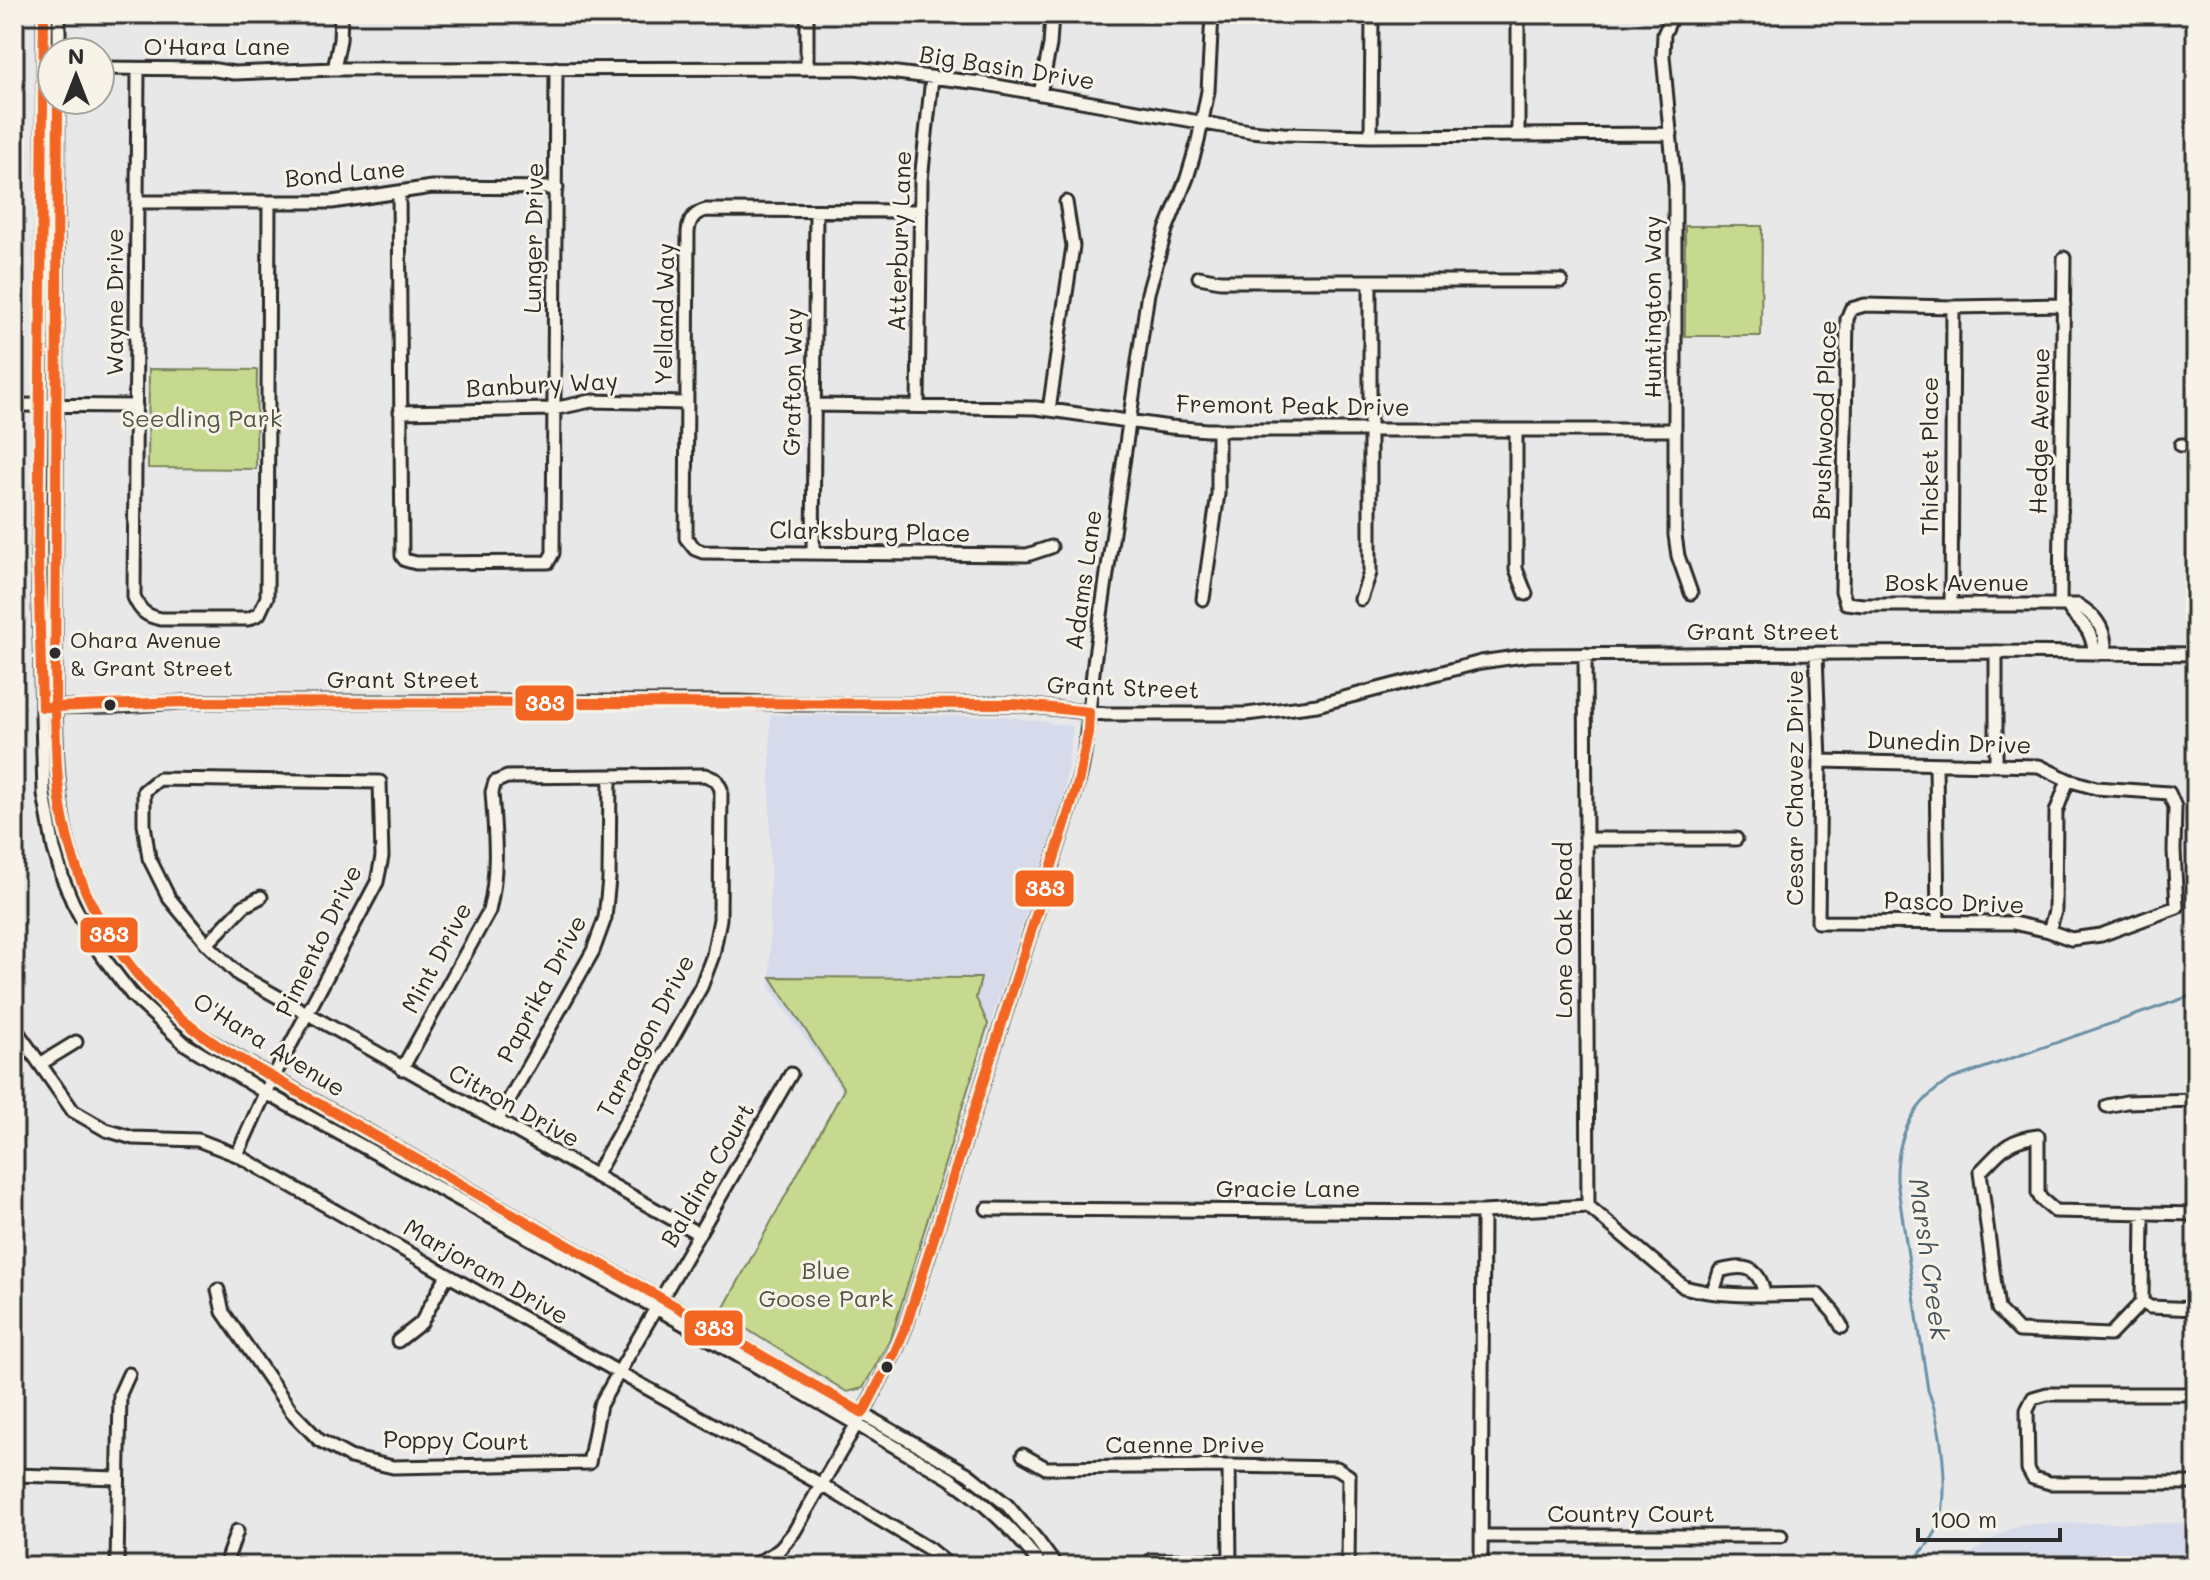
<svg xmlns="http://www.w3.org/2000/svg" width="2210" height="1580" viewBox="0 0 2210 1580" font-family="Mali,sans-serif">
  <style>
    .built { fill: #d6daea }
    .green { fill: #c6d98e; stroke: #78825c; stroke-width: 2 }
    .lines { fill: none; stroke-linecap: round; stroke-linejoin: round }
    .stream { stroke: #6b90a5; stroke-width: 3 }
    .minor-casing { stroke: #2b2b2b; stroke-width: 17 }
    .minor { stroke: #f7f3e8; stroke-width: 11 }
    .bus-1-casing { stroke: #f7f3e8; stroke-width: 16 }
    .bus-1 { stroke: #f26522; stroke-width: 10 }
    .bus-dot { fill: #2b2b2b; stroke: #f7f3e8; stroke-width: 3 }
    .labels { text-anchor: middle; stroke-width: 6; stroke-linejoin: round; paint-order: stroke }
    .bus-label { font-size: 22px; fill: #2b2b2b; stroke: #f7f3e8; text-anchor: start }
    .street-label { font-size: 24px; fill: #2b2b2b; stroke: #f7f3e8 }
    .park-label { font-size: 24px; fill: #525644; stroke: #f7f3e8 }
    .water-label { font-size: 26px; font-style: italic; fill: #46555e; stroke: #f7f3e8 }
    .line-badge { stroke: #f7f3e8; stroke-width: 3 }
    .badge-label { font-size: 22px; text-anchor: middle; font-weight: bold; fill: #fff }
  </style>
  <rect width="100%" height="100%" fill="#e8e8e9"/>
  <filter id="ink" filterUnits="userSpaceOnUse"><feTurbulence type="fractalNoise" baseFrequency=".0125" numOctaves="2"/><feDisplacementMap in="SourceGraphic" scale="16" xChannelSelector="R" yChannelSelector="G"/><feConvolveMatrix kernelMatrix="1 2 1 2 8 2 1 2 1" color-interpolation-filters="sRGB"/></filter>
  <g filter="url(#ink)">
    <path class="built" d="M770,715L1001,716L1073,726L1063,800L928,1214L770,988Z
      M2081,1523H2196V1566H1952L2000,1534L2021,1524Z"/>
    <path class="green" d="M1685,226H1762L1761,336H1685Z
      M149,369L257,370L256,469L148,468Z
      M771,977L981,978L976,998L988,1024L891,1338L863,1388L847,1392L721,1313L844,1089Z"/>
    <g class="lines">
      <path class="stream" d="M1907,1566C1920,1554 1931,1543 1938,1527C1951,1494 1941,1423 1928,1390L1897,1181C1896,1136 1913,1101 1952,1079L2196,994"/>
      <g class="minor-casing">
        <path id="minor" d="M44,14L41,405L38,560L44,794L54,849L63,879L73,903L100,953L132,995L185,1044L266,1093L656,1308L949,1478C985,1503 1015,1530 1041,1566
          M1673,14L1664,34L1663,56L1675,185V535L1678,556L1691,593
          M59,52V14
          M100,68L210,69L234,73L334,69L855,68L980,83L1250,131L1283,134L1371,136L1671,134
          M807,68V14
          M138,69L134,597C140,611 146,616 161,619H248L259,614L267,597L269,202
          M334,69L340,40L341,14
          M1040,94L1050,45L1052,14
          M58,100L55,696C56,738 56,782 64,824C80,907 131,986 200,1034C224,1051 250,1064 274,1078L968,1474L1007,1505L1037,1540L1056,1566
          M1518,135V14
          M1371,136L1372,14
          M399,193L402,556L405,560L416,563L548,562L553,553L556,68
          M138,202H332L432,187L557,188
          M921,211L706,210C694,213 689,220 688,232L686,538L695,549L703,552L1027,555L1051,547
          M1199,277L1220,281H1561
          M2064,305L1953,307L1865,305L1851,309L1847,319L1842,591L1846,603L1863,605H2078C2094,615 2104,626 2105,645L2097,654C2092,645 2092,635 2086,628C2080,619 2072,616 2068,606
          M14,405L136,406
          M815,405L1036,408L1170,427L1207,430H1675
          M918,406L921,180L932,78
          M1049,410L1073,246L1066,202
          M400,412L553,409L591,401L686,403
          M1516,430V569L1526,594
          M2181,445H2196
          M813,553L816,211
          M1203,599L1218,494V430
          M1361,599L1370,573V281
          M2060,604L2064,258
          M1951,605L1953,307
          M1585,654L1588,1206
          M1816,654L1820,761L1818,922L2013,923L2049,931L2071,939L2101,935L2177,907L2174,851L2175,807L2169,793L2096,788L2068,780L2039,766L1820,761
          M42,707L118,706L181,702H737L794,704H1014L1106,714H1247L1317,705L1481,662L1530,655L1996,652L2196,654
          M1936,764L1938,922
          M1996,764V652
          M1586,839H1736
          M2049,931L2055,911L2056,812L2068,780
          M207,944L244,906L261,897
          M14,1027L73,1111L106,1130L133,1138L198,1140L237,1155L618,1372L822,1485L929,1549L950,1566
          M40,1064L76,1042
          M402,1069L489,911C499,870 495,834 492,792L495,782L507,777L705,775L716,780L721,789L720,919L713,955L701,987L595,1176
          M2107,1106L2126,1102L2196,1100
          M497,1121L593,951L605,918L609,879L610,776
          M237,1155L267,1089L377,882L382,857L380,782L159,779L144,791V824L149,858L169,898L207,944L239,975L699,1234
          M1588,1206L1684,1287C1726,1299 1774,1294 1817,1294L1834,1313L1842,1327
          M987,1209L1483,1212L1588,1206
          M2143,1213L2142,1302L2110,1335L2019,1331L1998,1309L1980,1172C2001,1151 2006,1140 2038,1136V1193L2041,1199L2055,1211L2196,1214
          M218,1290L223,1312L292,1412L319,1440L350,1457L393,1467L589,1463L600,1405L791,1074
          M1713,1292L1720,1271C1744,1264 1759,1266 1764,1293
          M2142,1302L2150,1307L2196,1309
          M398,1341L421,1323L447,1275
          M2196,1394H2047L2033,1398L2027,1410L2028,1469L2033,1478L2050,1483H2196
          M1023,1455L1046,1468L1229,1466L1337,1468L1349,1476L1348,1566
          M1229,1466L1230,1566
          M14,1475L118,1478
          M1481,1536H1781
          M1151,1560L1230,1561
          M117,1566L120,1394L129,1374
          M228,1566V1556L237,1531
          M752,1566L778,1551L794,1532L863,1413L895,1352L906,1326L1078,783C1089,742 1089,699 1095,656L1148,293L1166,230L1187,178L1198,141L1208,91L1212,14
          M1481,1566L1483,1212"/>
      </g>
      <use href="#minor" class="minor"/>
      <g class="bus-1-casing">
        <path id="bus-1" d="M44,14L38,560L42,707H55
          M181,702L1014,704L1089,712L1088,733L1078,783L906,1326L895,1352L863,1413L228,1052C144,1001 84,920 64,823C56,785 56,746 55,707Z
          M55,707L58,100"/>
      </g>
      <use href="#bus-1" class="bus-1"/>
    </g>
  </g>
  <g class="bus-dot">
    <circle cx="55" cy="653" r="7"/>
    <circle cx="110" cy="705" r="7"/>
    <circle cx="887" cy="1367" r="7"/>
  </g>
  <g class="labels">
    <g class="bus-label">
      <text x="70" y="648">Ohara Avenue<tspan x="70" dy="28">&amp; Grant Street</tspan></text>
    </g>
    <g class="street-label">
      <text x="217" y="55">O'Hara Lane</text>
      <text transform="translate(1007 68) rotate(9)" y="8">Big Basin Drive</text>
      <text transform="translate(345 174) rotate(-5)" y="8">Bond Lane</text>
      <text transform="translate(534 238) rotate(-89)" y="8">Lunger Drive</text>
      <text transform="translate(900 241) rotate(-88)" y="8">Atterbury Lane</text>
      <text transform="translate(115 302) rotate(-90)" y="8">Wayne Drive</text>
      <text transform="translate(1653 307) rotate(-90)" y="8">Huntington Way</text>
      <text transform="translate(665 314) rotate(-89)" y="8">Yelland Way</text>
      <text transform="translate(793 382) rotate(-89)" y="8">Grafton Way</text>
      <text transform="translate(542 385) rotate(-3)" y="8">Banbury Way</text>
      <text transform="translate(1293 406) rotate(1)" y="8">Fremont Peak Drive</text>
      <text transform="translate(1825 420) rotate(-88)" y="8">Brushwood Place</text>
      <text transform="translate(2040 431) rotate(-89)" y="8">Hedge Avenue</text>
      <text transform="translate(1930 456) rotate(-90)" y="8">Thicket Place</text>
      <text transform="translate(870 532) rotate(1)" y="8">Clarksburg Place</text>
      <text transform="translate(1084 580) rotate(-82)" y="8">Adams Lane</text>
      <text x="1957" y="591">Bosk Avenue</text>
      <text x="1763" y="640">Grant Street</text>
      <text x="403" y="688">Grant Street</text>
      <text transform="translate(1123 688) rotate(2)" y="8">Grant Street</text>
      <text transform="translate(1949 743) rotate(2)" y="8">Dunedin Drive</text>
      <text transform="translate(1795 788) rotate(-90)" y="8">Cesar Chavez Drive</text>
      <text transform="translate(1954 903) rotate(2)" y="8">Pasco Drive</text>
      <text transform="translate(1564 930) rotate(-90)" y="8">Lone Oak Road</text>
      <text transform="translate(319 941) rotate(-64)" y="8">Pimento Drive</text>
      <text transform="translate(437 958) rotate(-62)" y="8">Mint Drive</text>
      <text transform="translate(542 989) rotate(-62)" y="8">Paprika Drive</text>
      <text transform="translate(646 1036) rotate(-62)" y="8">Tarragon Drive</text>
      <text transform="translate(269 1045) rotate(32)" y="8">O'Hara Avenue</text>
      <text transform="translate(514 1106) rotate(29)" y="8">Citron Drive</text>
      <text transform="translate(708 1175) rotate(-60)" y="8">Baldina Court</text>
      <text x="1288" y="1197">Gracie Lane</text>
      <text transform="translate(486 1272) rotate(30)" y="8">Marjoram Drive</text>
      <text transform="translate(456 1441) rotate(1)" y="8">Poppy Court</text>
      <text x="1185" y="1453">Caenne Drive</text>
      <text x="1631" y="1522">Country Court</text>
    </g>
    <g class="park-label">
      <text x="202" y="427">Seedling Park</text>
      <text x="826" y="1279">Blue<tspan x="826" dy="28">Goose Park</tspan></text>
    </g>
    <g class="water-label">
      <text transform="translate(1929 1259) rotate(82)" y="9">Marsh Creek</text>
    </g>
  </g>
  <g class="line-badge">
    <rect x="514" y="684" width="61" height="38" rx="8" fill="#f26522"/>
    <rect x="1014" y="869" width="61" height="39" rx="8" fill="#f26522"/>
    <rect x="79" y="916" width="60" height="38" rx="8" fill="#f26522"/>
    <rect x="683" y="1309" width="61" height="38" rx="8" fill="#f26522"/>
  </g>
  <g class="badge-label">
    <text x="545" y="711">383</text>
    <text x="1045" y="896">383</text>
    <text x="109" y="942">383</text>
    <text x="714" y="1336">383</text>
  </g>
  <rect width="2210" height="1580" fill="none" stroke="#f7f3e8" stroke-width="48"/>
  <rect x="24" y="24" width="2162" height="1532" fill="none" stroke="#2b2b2b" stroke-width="3" filter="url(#ink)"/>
  <g transform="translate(76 76)"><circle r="38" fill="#f7f3e8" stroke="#a5a39c" stroke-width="2"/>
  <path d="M0-6L14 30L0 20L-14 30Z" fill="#2b2b2b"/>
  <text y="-12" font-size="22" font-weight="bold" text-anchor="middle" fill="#2b2b2b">N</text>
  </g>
  <path d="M1918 1528v12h142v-12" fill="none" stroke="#2b2b2b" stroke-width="4"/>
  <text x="1930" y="1528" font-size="24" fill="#2b2b2b" stroke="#f7f3e8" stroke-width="6" paint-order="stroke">100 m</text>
</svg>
